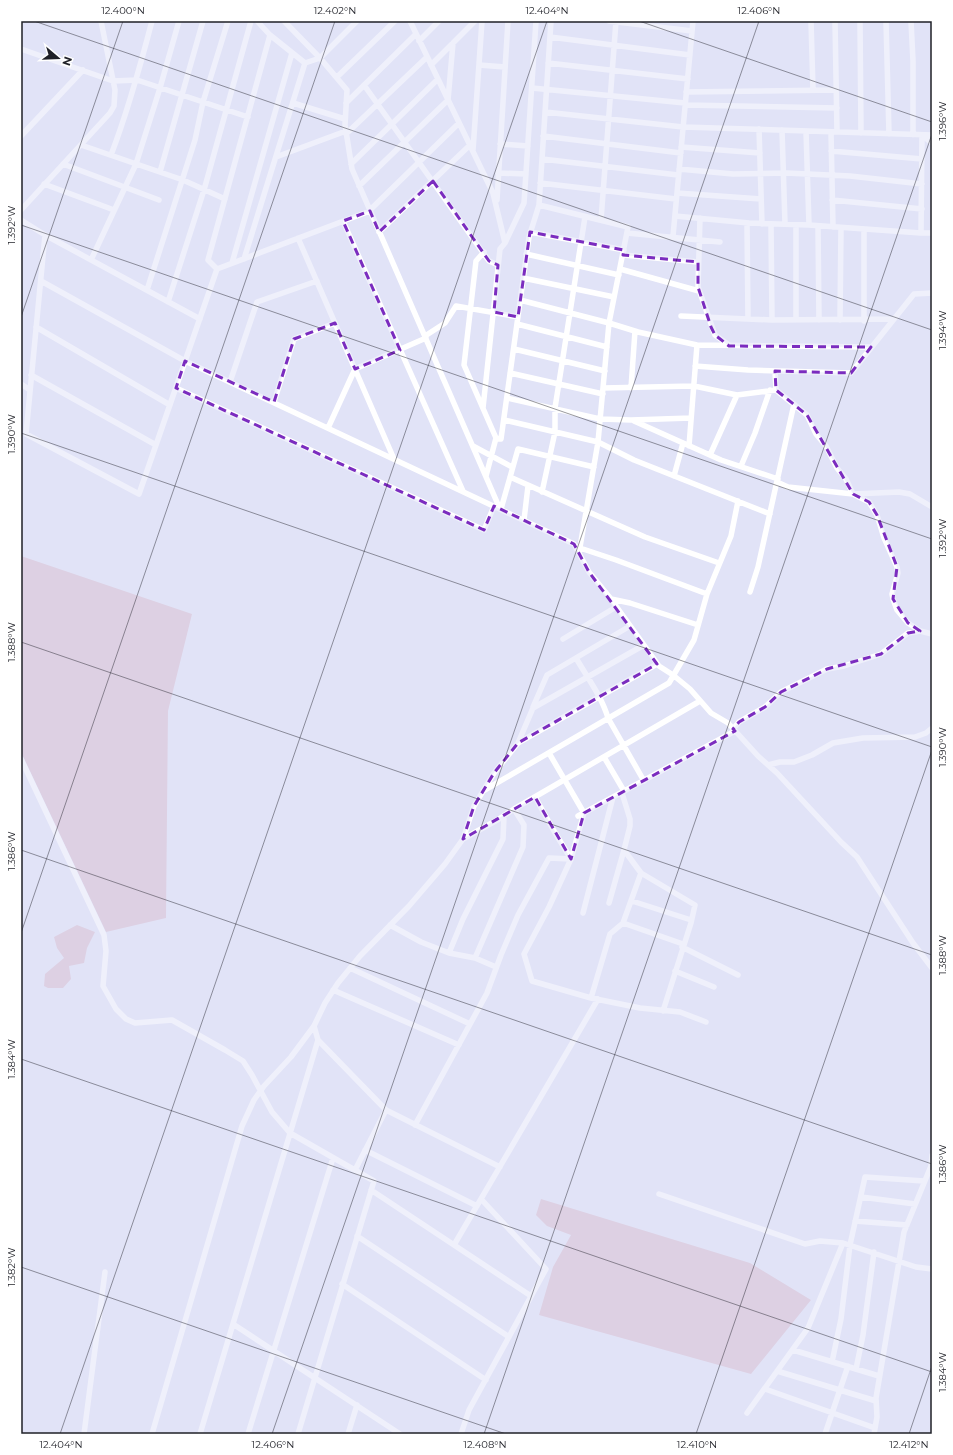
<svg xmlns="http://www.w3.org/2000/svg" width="953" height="1455" viewBox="0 0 953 1455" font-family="Montserrat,sans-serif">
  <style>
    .green { fill: #d7b9ca }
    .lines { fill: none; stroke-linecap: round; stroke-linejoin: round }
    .minor { stroke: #fff; stroke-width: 5.5 }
    .marked { fill: none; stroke: #7b2cbf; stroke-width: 3; stroke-dasharray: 8 5; stroke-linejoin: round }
    .ticks { fill: none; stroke: #1f2027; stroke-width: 1; stroke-opacity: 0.45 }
    .neatline { fill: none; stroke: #1f2027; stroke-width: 1.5 }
    .ticks-label { font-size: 10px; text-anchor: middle; fill: #1f2027 }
  </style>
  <rect width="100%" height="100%" fill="#e1e3f7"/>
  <path class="green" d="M21,556L192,614L168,711L166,918L106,932L21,752Z
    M77,925L95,932L87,948L84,963L69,966L71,979L63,988H48L44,986L45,974L64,958L57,948L54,937Z
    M541,1199L750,1263L811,1300L751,1374L539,1315L553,1267L571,1235L547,1226L536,1215Z"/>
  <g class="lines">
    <path class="minor" d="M257,21L270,35L305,63
      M284,21L320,58L347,90L345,125L352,169L500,509
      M410,21L493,193L505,243L500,249L483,408
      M609,21L692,31
      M811,21L813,90
      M835,21L837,132
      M860,21L861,133
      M886,21L889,134
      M911,21L913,61V135
      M550,37L690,55
      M419,41L439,21
      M21,49L113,81L137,80L248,117
      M548,63L688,79
      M431,65L475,21
      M479,65L505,67
      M337,77L395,21
      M364,85L489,261L498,265
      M532,88L685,103
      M686,92L836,90
      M293,103L345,119
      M346,103L416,34
      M685,105L837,108
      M545,112L683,127L932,135
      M759,129L762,224
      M782,130L785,224
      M806,131L809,225
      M831,132L833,227
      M346,134L427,57
      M21,136L83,70
      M543,136L681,153
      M923,136L932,143
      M500,144L528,146
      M81,145L183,180L225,199
      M681,147L760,153
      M473,150L482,21
      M831,151L922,159
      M111,155C128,111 140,67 152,21
      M276,157L346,131
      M542,159L678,175
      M63,164L159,200
      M351,164L438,79
      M679,169L733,174L786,173L850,176L922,184
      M160,172L203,21
      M498,173L526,174
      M540,183L676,199
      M44,184L114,210
      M359,186L448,100L453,43
      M677,193L761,199
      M497,200L508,21
      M832,200L922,209
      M539,205L628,227L609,323L598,442L579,553
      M21,210L110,113L114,106L115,90L101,21
      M370,210L459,123
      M675,216L749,223L809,225L921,233H932
      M700,218L698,287L715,335L729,345
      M21,220L45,235L200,319
      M601,220L616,21
      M343,221L463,491
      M747,223L748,319
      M771,224L772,320
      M796,225V320
      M818,226L819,320
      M379,232L470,145
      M530,232L624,250
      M627,233L720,242
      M921,233L922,135
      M45,235L26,434L139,494L217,269L370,211
      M673,236L693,21
      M298,238L394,459
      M505,243L524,203L536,21
      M484,252L476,261L464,365L496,438L501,439L529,237L539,205L551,21
      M526,254L619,275
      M623,255L698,262
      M244,259L305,63L320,58L357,21
      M91,260L136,164L160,88L179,21
      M232,263L292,53
      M217,269L208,260L270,35
      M620,269L699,291
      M523,278L614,297
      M41,281L185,361L574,544L589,572L611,599L659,666L673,675L690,689L711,713L728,723L758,756L777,773L841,842L857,857L913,943L932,968
      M147,290L195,140L203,102L228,21
      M520,300L609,323L638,332L697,345L871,347
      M168,302L204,190L251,21
      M681,316L772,320L894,319
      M840,320L841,228
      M864,321V229
      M517,324L607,347
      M36,327L170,405
      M425,336L445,323L456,306L518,317
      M514,349L605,371
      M695,366L748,370L851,373L914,294L932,293
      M775,371L776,390L807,415L816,434L826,446L837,468L846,479L853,494L869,502L877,515L884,538L897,567L898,573L892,594L893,599L897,610L908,623L920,631L932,634
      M510,373L603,394
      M31,375L156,445
      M230,382L257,302L317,281
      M21,384L30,390
      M176,388L484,530L494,506
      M603,388L694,386L737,395L776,390
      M631,388L635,331
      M507,398L600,419L631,420L691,418
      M274,402L294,339L335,323
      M504,420L598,442L634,460L770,514
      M634,421L721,460L778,479
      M328,428L355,369L426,338
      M473,446L512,467
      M689,446L697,345
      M710,455L737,395
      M741,466L755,433L770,390
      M486,476L496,438
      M674,476L683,443
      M510,477L645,537L719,563
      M777,482L788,487L853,494L899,492L910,494L932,507
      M542,492L555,432V408L585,217
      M501,509L518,449L594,467
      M524,520L528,486
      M580,548L616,560L707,594
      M750,592L758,567L794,404
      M611,599L630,603L698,625
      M563,639L616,607
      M576,658C587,677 602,697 608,718L644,781
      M533,707L547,675L630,626
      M733,729L739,722L765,707L781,692L827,669L844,666L881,654L908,633L920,631
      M518,743L533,708L644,645
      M549,753L584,813L571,859L549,907L524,954L532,981L591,998L640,1008L680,1012L706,1022
      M604,757L624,791
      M21,759L104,935L106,951L103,986L116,1009L126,1019L135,1023L172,1020L225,1050L243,1061L252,1075L272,1112L290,1133L374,1181L298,1434
      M768,765L780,762H794L812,755L833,743L863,738L915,737L926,733L932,728
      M483,791L669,683L694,640L707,594L731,536L738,501
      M535,797L554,831L571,859
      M578,816L735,731
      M463,839L474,806L494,773L518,743L657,664
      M641,873L695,905L691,923L663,1011
      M632,901L691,920
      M609,903L624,850
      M583,913L613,797
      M623,923L683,944
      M390,925L421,942L449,953L475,958L496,967
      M682,947L738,975
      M449,953L463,919L503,839L504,816
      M475,958L523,847L524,825L514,809
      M350,968L470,1024
      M675,971L714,987
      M333,990L459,1045
      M591,998L610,934L623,923L641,873L624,850L630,826V819L622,793
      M314,1026L318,1040L386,1110L500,1167
      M415,1125L487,993L501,955L518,915L549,858L571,859
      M365,1150L477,1206
      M355,1170L386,1110
      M371,1190L531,1296
      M659,1194L805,1244L820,1241L843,1243L916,1267L932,1269
      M861,1197L915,1204
      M855,1221L907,1225
      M357,1236L509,1337
      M454,1245L598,999
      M342,1284L486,1380
      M233,1324L400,1434
      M793,1350L879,1376
      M832,1362L841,1319L850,1245L865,1177L924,1181
      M856,1369L863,1335L874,1252
      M777,1371L876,1401
      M765,1389L875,1428
      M747,1413L808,1328L843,1243
      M84,1434L105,1272
      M152,1434L242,1126L254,1100L264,1086L291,1057L314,1026L325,1003L338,983L360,956L409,906L445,864L463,839L499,819L514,809L700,701
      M200,1434L318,1040
      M248,1434L333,1158
      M348,1434L357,1405
      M461,1434L469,1410L546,1269L481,1199
      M825,1434L848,1366
      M874,1434L877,1417L876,1398L904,1232L931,1166L932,1155"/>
  </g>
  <path d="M0 0H953V1455H0ZM433,181L489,261L498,265L494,312L518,317L530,232L624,250L623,255L698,262V287L711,327L715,335L729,346L871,347L851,373L775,371L776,390L807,415L853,494L869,502L877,515L897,567L893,599L908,623L920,631L908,633L881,654L827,669L781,692L765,707L739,722L733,729L735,731L584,813L571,859L535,797L463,839L474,806L494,773L518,743L657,664L589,572L574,544L494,506L484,530L176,388L185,361L274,402L294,339L335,323L355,369L400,350L343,221L370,211L379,232Z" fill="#e1e3f7" fill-opacity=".55" fill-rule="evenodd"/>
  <path class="marked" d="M433,181L489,261L498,265L494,312L518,317L530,232L624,250L623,255L698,262V287L711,327L715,335L729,346L871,347L851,373L775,371L776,390L807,415L853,494L869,502L877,515L897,567L893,599L908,623L920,631L908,633L881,654L827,669L781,692L765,707L739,722L733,729L735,731L584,813L571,859L535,797L463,839L474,806L494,773L518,743L657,664L589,572L574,544L494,506L484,530L176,388L185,361L274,402L294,339L335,323L355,369L400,350L343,221L370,211L379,232Z"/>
  <path class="ticks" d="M34,21L932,330M639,21L932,122M21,225L932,539M21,317L123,21M21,433L932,747M21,642L932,955M21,850L932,1164M21,933L335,21M21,1059L932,1372M21,1267L506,1434M60,1434L547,21M272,1434L759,21M484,1434L932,134M696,1434L932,750M909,1434L932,1366"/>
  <rect width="953" height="1455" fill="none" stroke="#ffffff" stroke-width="44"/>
  <g transform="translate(58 58) rotate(109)" stroke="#ffffff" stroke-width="3" paint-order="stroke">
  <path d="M0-3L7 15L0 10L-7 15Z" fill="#1f2027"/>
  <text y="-6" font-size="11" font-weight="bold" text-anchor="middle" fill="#1f2027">N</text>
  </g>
  <rect x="22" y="22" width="909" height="1411" class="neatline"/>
  <g class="ticks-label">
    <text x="123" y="14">12.400°N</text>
    <text x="335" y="14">12.402°N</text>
    <text x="547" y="14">12.404°N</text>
    <text x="759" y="14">12.406°N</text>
    <text transform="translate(942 121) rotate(-90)" y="4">1.396°W</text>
    <text transform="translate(11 225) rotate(-90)" y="4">1.392°W</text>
    <text transform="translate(942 330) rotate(-90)" y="4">1.394°W</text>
    <text transform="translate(11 434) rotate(-90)" y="4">1.390°W</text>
    <text transform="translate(942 538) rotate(-90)" y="4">1.392°W</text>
    <text transform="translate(11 642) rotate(-90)" y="4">1.388°W</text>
    <text transform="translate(942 747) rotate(-90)" y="4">1.390°W</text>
    <text transform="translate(11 851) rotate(-90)" y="4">1.386°W</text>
    <text transform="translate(942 955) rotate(-90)" y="4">1.388°W</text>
    <text transform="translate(11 1059) rotate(-90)" y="4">1.384°W</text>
    <text transform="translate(942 1164) rotate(-90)" y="4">1.386°W</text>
    <text transform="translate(11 1267) rotate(-90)" y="4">1.382°W</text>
    <text transform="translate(942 1372) rotate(-90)" y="4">1.384°W</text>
    <text x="61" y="1448">12.404°N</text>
    <text x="273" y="1448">12.406°N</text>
    <text x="485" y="1448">12.408°N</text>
    <text x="697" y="1448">12.410°N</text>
    <text x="909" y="1448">12.412°N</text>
  </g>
</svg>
